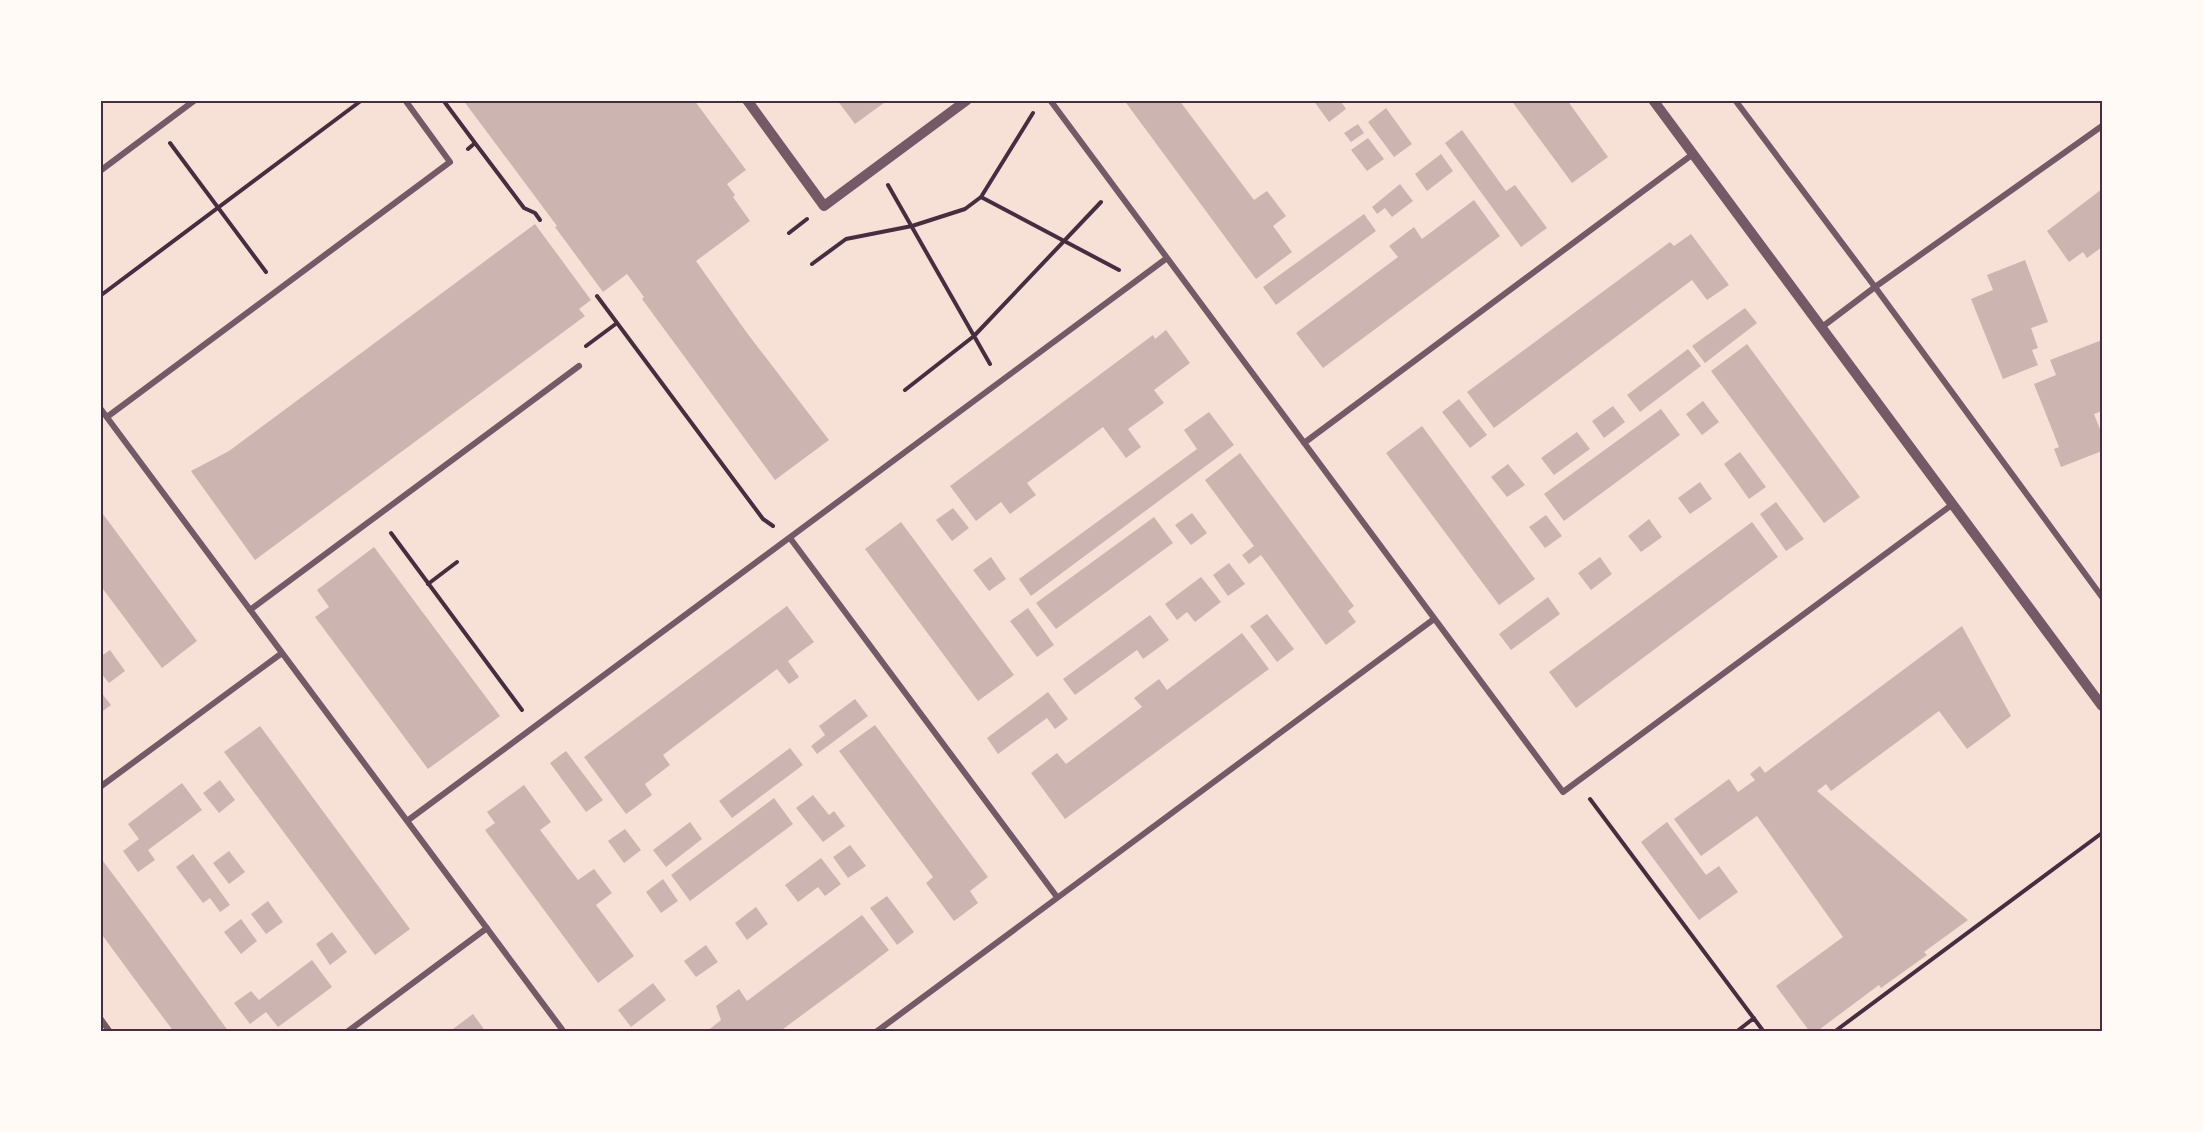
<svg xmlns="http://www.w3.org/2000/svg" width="2203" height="1132" viewBox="0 0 2203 1132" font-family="'Noto Sans',sans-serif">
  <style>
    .building { fill: #ccb4b1 }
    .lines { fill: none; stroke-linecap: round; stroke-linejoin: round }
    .path { stroke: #4a2c40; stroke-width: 4 }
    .minor { stroke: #755966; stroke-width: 6 }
    .tertiary { stroke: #755966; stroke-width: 10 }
    .neatline { fill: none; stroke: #4a2c40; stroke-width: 2 }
  </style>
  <rect width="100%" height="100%" fill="#f7e1d7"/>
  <path class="building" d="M463,100H694L746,170L727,184L735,195L733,197L750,221L696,261L747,333L829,440L775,480L642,299L644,297L627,274L603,292L555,227L557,226Z
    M837,100H888L855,124Z
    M1124,100H1179L1254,200L1267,191L1286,216L1273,226L1292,252L1256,279Z
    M1313,100H1340L1346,109L1329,122Z
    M1511,100H1567L1608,157L1572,183Z
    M1386,108L1412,144L1394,157L1368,122Z
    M1358,124L1364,133L1351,142L1344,133Z
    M1462,130L1506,191L1515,185L1547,228L1521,247L1445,143Z
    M1368,138L1384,159L1367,171L1351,150Z
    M1441,154L1453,171L1427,191L1415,174Z
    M1400,184L1413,201L1392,217L1385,208L1377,214L1372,207Z
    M2102,189V247L2087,258L2083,252L2069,262L2047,231Z
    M1474,200L1500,236L1323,368L1296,333L1398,257L1389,246L1414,227L1422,239Z
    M1364,214L1376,231L1276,305L1263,287Z
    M535,224L591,300L579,309L585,316L255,560L191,471L229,451Z
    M1691,234L1729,285L1707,300L1692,280L1494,428L1467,392L1670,242L1674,246Z
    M2025,260L2048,322L2031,328L2038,348L2032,350L2038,365L2003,379L1971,299L1993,290L1987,275Z
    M1745,308L1757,323L1705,363L1692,346Z
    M1166,330L1190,363L1154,390L1164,403L1128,429L1141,447L1126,458L1103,427L1027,483L1036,495L1010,514L1001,502L976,521L950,486L1153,335L1155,339Z
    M2102,340V411L2094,414L2101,432H2102V451L2061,467L2054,449L2059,447L2034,384L2056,375L2050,360Z
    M1747,344L1860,497L1824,523L1711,371Z
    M1688,349L1701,366L1640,412L1627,395Z
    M1459,399L1487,435L1470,448L1442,412Z
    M1703,401L1719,422L1702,435L1686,414Z
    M1613,406L1625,422L1604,438L1592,421Z
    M1661,409L1680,435L1564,521L1544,494Z
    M1209,412L1234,445L1031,596L1019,579L1197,449L1184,430Z
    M1422,426L1535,579L1499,605L1386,453Z
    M1577,432L1590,449L1554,475L1541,458Z
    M1740,452L1766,487L1749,499L1724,464Z
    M1240,453L1354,606L1348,611L1356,622L1326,645L1261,555L1249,564L1242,555L1254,546L1205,480Z
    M1508,464L1525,485L1507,497L1491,477Z
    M1700,482L1712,499L1690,514L1678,498Z
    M1776,502L1804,539L1786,551L1760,514Z
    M953,508L969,528L952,541L936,520Z
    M100,510L197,641L162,668L100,585Z
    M1192,513L1207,533L1191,545L1175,525Z
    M1546,515L1562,536L1545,548L1529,527Z
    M1154,517L1173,543L1056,629L1036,603Z
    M1649,519L1662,537L1641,552L1628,536Z
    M901,522L1014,675L978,701L865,549Z
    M1752,522L1778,557L1576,708L1549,672Z
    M374,547L500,716L428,769L315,617L329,607L317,590Z
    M991,557L1006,579L989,591L973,570Z
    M1600,557L1612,574L1591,590L1578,573Z
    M1229,563L1245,584L1228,596L1213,575Z
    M1201,577L1221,602L1195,622L1187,612L1177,620L1165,604Z
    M1548,597L1560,614L1511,650L1499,634Z
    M787,606L814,642L788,661L799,677L789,684L777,669L663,755L670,765L645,784L652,795L626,814L584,757Z
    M1028,608L1054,645L1037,657L1010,621Z
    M1267,614L1294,649L1277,662L1250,626Z
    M1150,615L1169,640L1143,659L1137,650L1075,695L1063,679Z
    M1962,626L2011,716L1967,749L1939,711L1831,791L1826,784L1817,791L1968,920L1924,952L1927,955L1881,988L1879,985L1816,1032H1810L1776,986L1843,937L1757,816L1701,856L1674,819L1729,779L1738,792L1755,780L1750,774L1760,766L1765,773Z
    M1242,633L1269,669L1065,819L1031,773L1057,753L1066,764L1142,707L1134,698L1159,679L1167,690Z
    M110,650L125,671L109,683L100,672V657Z
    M100,691L111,705L100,713Z
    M1048,692L1068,719L1055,729L1047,718L998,754L987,738Z
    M855,699L868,716L817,754L811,746L825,735L819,726Z
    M875,725L988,877L970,891L978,903L954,921L926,883L933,877L839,751Z
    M260,726L410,929L375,955L224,752Z
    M790,748L803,765L732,818L719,801Z
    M566,751L603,800L586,812L550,763Z
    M220,780L235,800L219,813L203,793Z
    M182,783L202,810L148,850L155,860L138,872L123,851L139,839L128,824Z
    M524,785L551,822L540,830L578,880L594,869L612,893L596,905L634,956L598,983L485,830L495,823L487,812Z
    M813,795L829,815L834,811L845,826L823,842L796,808Z
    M774,798L793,824L690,901L671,875Z
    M690,822L702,839L666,867L653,850Z
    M1667,822L1706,875L1719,866L1738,892L1699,920L1641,842Z
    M625,829L641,850L624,863L608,841Z
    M850,845L866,866L848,878L833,857Z
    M229,851L245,872L229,884L213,863Z
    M193,854L230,905L220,912L210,898L203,903L176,867Z
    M100,857L150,924L229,1032H174L133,977L100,932Z
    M821,858L841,884L825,896L818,887L798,902L785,885Z
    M663,879L678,901L661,913L646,892Z
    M887,896L914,932L897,945L870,908Z
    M268,901L283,922L266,934L251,914Z
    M756,907L768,924L747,940L735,923Z
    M862,915L889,950L863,970L779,1032H706L721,1020L716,1006L739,989L747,1001Z
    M241,919L257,941L241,954L224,932Z
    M332,932L347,952L330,965L316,944Z
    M706,945L718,962L696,977L684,961Z
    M312,960L332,987L278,1027L266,1012L250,1024L234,1003L251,991L259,1000Z
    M653,983L666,1000L631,1027L618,1010Z
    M473,1014L486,1032H449Z"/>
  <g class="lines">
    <path class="path" d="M443,100L475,143
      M170,143L266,272
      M468,149L475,143L524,208L535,213L540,220
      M888,185L990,364
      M981,197L1033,113
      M789,233L807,219
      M812,264L846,239L912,226L965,209L981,197L1119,270
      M100,296L362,100
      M597,296L763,519L773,526
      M586,346L617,323
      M905,390L974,336L1101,202
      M391,533L522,710
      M428,584L457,562
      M1590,799L1764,1032
      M1736,1032L1754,1018
      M1834,1032L2102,833"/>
    <path class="minor" d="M1050,100L1563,792L1953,504
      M1735,100L1875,287L2102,597
      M100,171L195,100
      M1822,327L1875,287L2102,126
      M100,408L564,1032
      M107,417L450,162L405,100
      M1304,443L1693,154
      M790,538L1057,897
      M250,610L579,366
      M100,787L282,653
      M407,821L1167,258
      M100,1018L110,1032
      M347,1032L487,928
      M876,1032L1434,619"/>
    <path class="tertiary" d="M747,100L824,206L967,100
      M1653,100L2102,706"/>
  </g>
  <rect width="2203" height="1132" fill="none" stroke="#fffaf5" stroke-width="204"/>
  <rect x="102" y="102" width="1999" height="928" class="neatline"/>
</svg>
